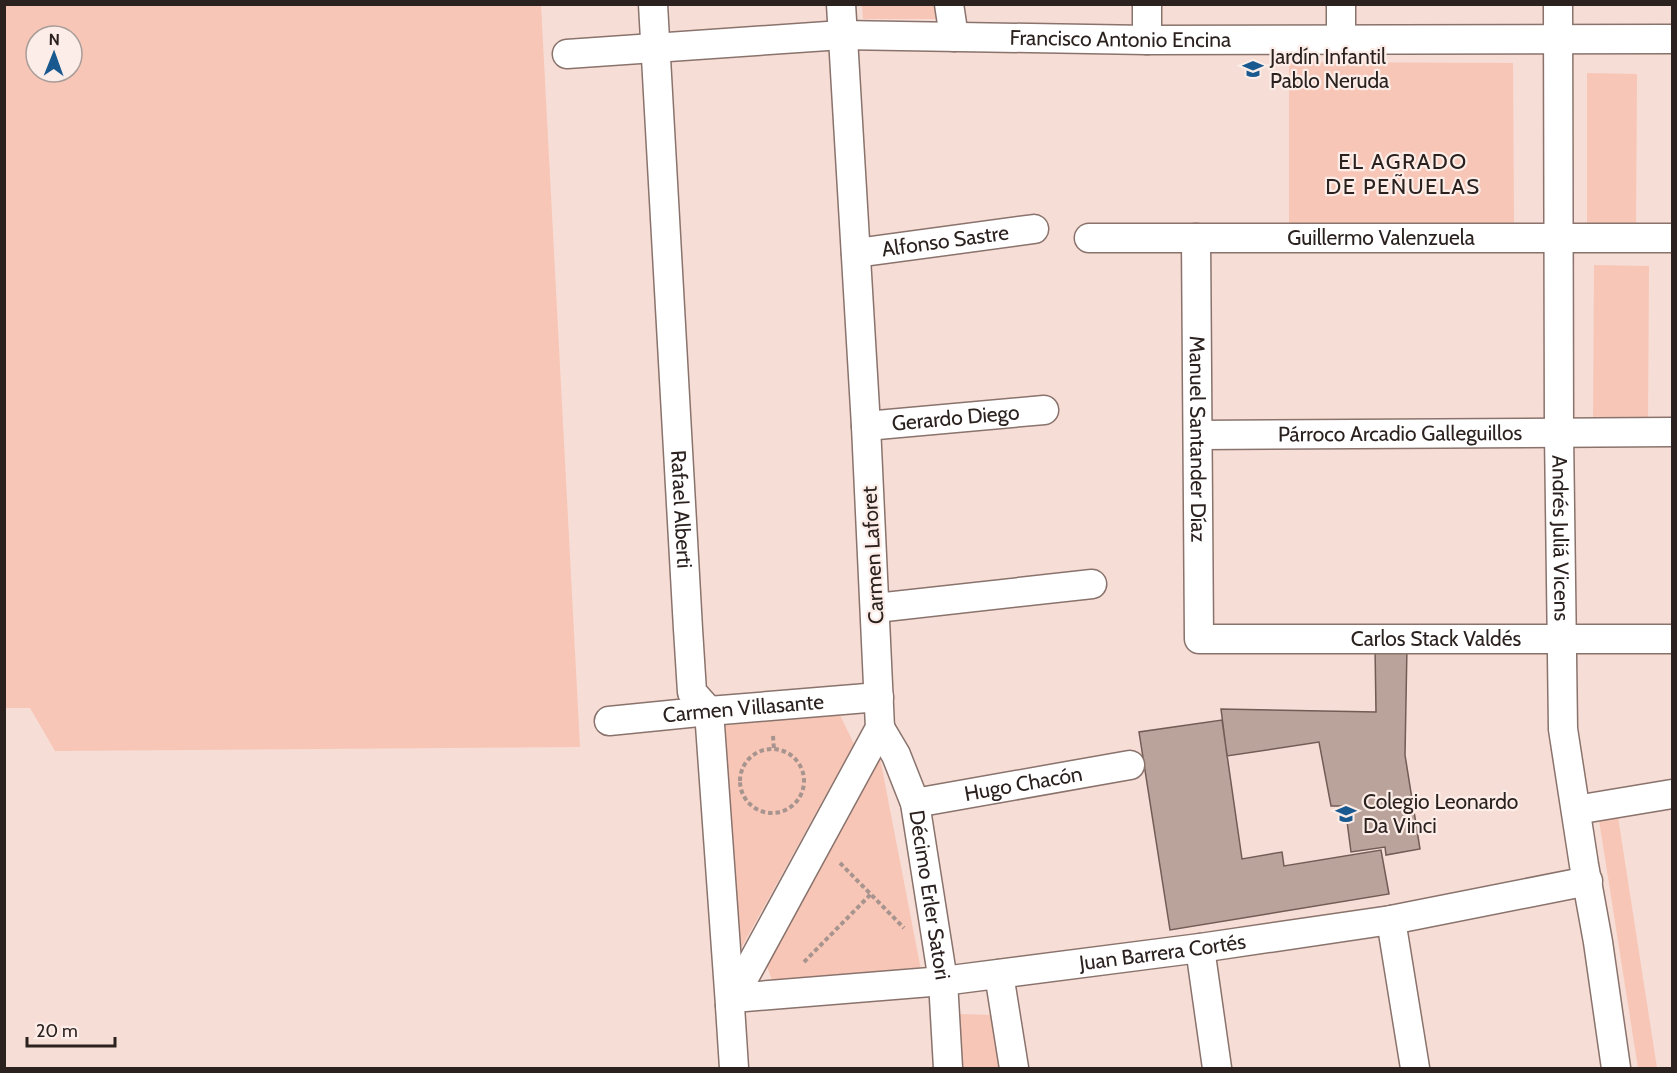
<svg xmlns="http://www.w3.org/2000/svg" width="1677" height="1073" viewBox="0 0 1677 1073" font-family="Cabin,sans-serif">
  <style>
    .green { fill: #f7c6b6; fill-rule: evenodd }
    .building { fill: #baa39b; stroke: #715c56; stroke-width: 1.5 }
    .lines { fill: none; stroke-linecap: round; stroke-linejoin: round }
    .street-casing { stroke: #89736c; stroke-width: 31 }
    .path { stroke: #a7948e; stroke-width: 4; stroke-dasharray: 4.5 3; stroke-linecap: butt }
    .street { stroke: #fff; stroke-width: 28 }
    .labels { text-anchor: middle; stroke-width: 4.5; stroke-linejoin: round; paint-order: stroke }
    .street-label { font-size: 21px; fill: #2b221f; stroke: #fcede8 }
    .poi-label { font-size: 21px; fill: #2b221f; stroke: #fcede8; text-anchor: start }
    .neighbourhood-label { font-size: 22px; letter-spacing: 1.5px; fill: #2b221f; stroke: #fcede8 }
  </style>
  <rect width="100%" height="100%" fill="#f6ddd5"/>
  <path class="green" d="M4,5H541L580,747L55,751L30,708H5ZM36,36H72V72H36Z
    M862,5H939L941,19H863Z
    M1289,62L1513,63L1514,225L1289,226Z
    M1587,73L1637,74L1636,229L1587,228Z
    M1594,265L1649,266L1648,422L1593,423Z
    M839,713L854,744L734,961L720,726Z
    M880,758L921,970L775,988L765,961Z
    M1618,817L1657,1068H1638L1599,820Z
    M956,1014L995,1015L1002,1068H960Z"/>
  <path class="building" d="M1375,646H1407L1405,755L1420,849L1386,855L1385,847L1351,852L1345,806H1331L1319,742L1227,756L1221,709L1376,712Z
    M1222,720L1242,859L1282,852L1284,866L1381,850L1389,894L1170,930L1139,732Z"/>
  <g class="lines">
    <g class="street-casing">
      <g id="street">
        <path id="s1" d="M653,4L688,629L692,692L709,711L730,1005"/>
        <path d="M949,4L954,37"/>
        <path d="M1147,4V40"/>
        <path d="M1341,4V40"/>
        <path id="s2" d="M1558,4L1559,433L1563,729L1584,865L1598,942L1616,1068"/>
        <path id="s3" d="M567,54L842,35L1147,40L1672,39"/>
        <path id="s4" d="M1089,238H1672"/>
        <path id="s5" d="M1196,238L1199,639H1672"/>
        <path id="s6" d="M856,253L1034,229"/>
        <path id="s7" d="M866,426L1044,410"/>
        <path id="s8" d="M1199,435L1672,432"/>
        <path d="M876,608L1092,584"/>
        <path id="s9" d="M609,721L709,711L879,697"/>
        <path id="s10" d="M880,728L896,755L915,803L943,981L948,1068"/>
        <path id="s11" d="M915,803L1130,765"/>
        <path d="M1576,810L1672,794"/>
        <path d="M1391,920L1415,1068"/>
        <path d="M1200,948L1217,1068"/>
        <path d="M999,974L1014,1068"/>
        <path id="s12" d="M733,998L943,981L1200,948L1391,920L1588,881"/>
        <path d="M734,1068L730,1006L733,998L880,728L866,426L841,4"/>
      </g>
    </g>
    <path class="path" d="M773,736L774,750
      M740 781a32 32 0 1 1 64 0a32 32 0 1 1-64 0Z
      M840,863L904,928
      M804,962L871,894"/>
    <use href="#street" class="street"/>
  </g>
  <defs>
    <g id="school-bare" transform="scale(1.62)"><path d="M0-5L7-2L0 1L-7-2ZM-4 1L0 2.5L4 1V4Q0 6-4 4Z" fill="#1a598f" stroke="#fcede8" stroke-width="2.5" paint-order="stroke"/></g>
  </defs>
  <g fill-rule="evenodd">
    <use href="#school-bare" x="1253" y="69"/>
    <use href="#school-bare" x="1346" y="814"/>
  </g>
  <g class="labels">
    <g class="street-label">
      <text dy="7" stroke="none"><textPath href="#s3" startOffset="554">Francisco Antonio Encina</textPath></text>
      <text dy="7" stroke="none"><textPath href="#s4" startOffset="292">Guillermo Valenzuela</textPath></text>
      <text dy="7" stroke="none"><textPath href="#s6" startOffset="90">Alfonso Sastre</textPath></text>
      <text dy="7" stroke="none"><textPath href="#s7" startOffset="90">Gerardo Diego</textPath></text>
      <text dy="7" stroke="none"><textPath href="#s8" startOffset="201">Párroco Arcadio Galleguillos</textPath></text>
      <text dy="7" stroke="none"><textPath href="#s5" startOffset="201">Manuel Santander Díaz</textPath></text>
      <text dy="7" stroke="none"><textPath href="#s1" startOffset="506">Rafael Alberti</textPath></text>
      <text dy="7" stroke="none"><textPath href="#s2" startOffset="534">Andrés Juliá Vicens</textPath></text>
      <text transform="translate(873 555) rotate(-93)" y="7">Carmen Laforet</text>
      <text dy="7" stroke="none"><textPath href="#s5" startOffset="638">Carlos Stack Valdés</textPath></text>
      <text dy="7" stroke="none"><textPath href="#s9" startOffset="135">Carmen Villasante</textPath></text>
      <text dy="7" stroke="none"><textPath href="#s11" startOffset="110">Hugo Chacón</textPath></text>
      <text dy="7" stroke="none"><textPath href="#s10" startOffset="176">Décimo Erler Satori</textPath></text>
      <text dy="7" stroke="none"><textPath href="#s12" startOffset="432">Juan Barrera Cortés</textPath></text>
    </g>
    <g class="poi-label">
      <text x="1270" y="64">Jardín Infantil<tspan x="1270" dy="24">Pablo Neruda</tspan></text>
      <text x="1363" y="809">Colegio Leonardo<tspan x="1363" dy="24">Da Vinci</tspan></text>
    </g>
    <g class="neighbourhood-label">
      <text x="1403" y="169">EL AGRADO<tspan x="1403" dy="25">DE PEÑUELAS</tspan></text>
    </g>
  </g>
  <rect width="1677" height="1073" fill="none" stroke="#2b221f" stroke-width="12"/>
  <g transform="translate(54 54) rotate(1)"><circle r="28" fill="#fcede8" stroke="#a89c98" stroke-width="1.5"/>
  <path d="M0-4.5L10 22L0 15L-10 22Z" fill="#1a598f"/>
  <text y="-9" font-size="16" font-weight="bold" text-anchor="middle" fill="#2b221f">N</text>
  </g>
  <path d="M27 1037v9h88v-9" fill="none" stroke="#2b221f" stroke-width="3"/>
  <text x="36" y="1037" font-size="18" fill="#2b221f" stroke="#fcede8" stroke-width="4.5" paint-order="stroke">20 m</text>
</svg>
